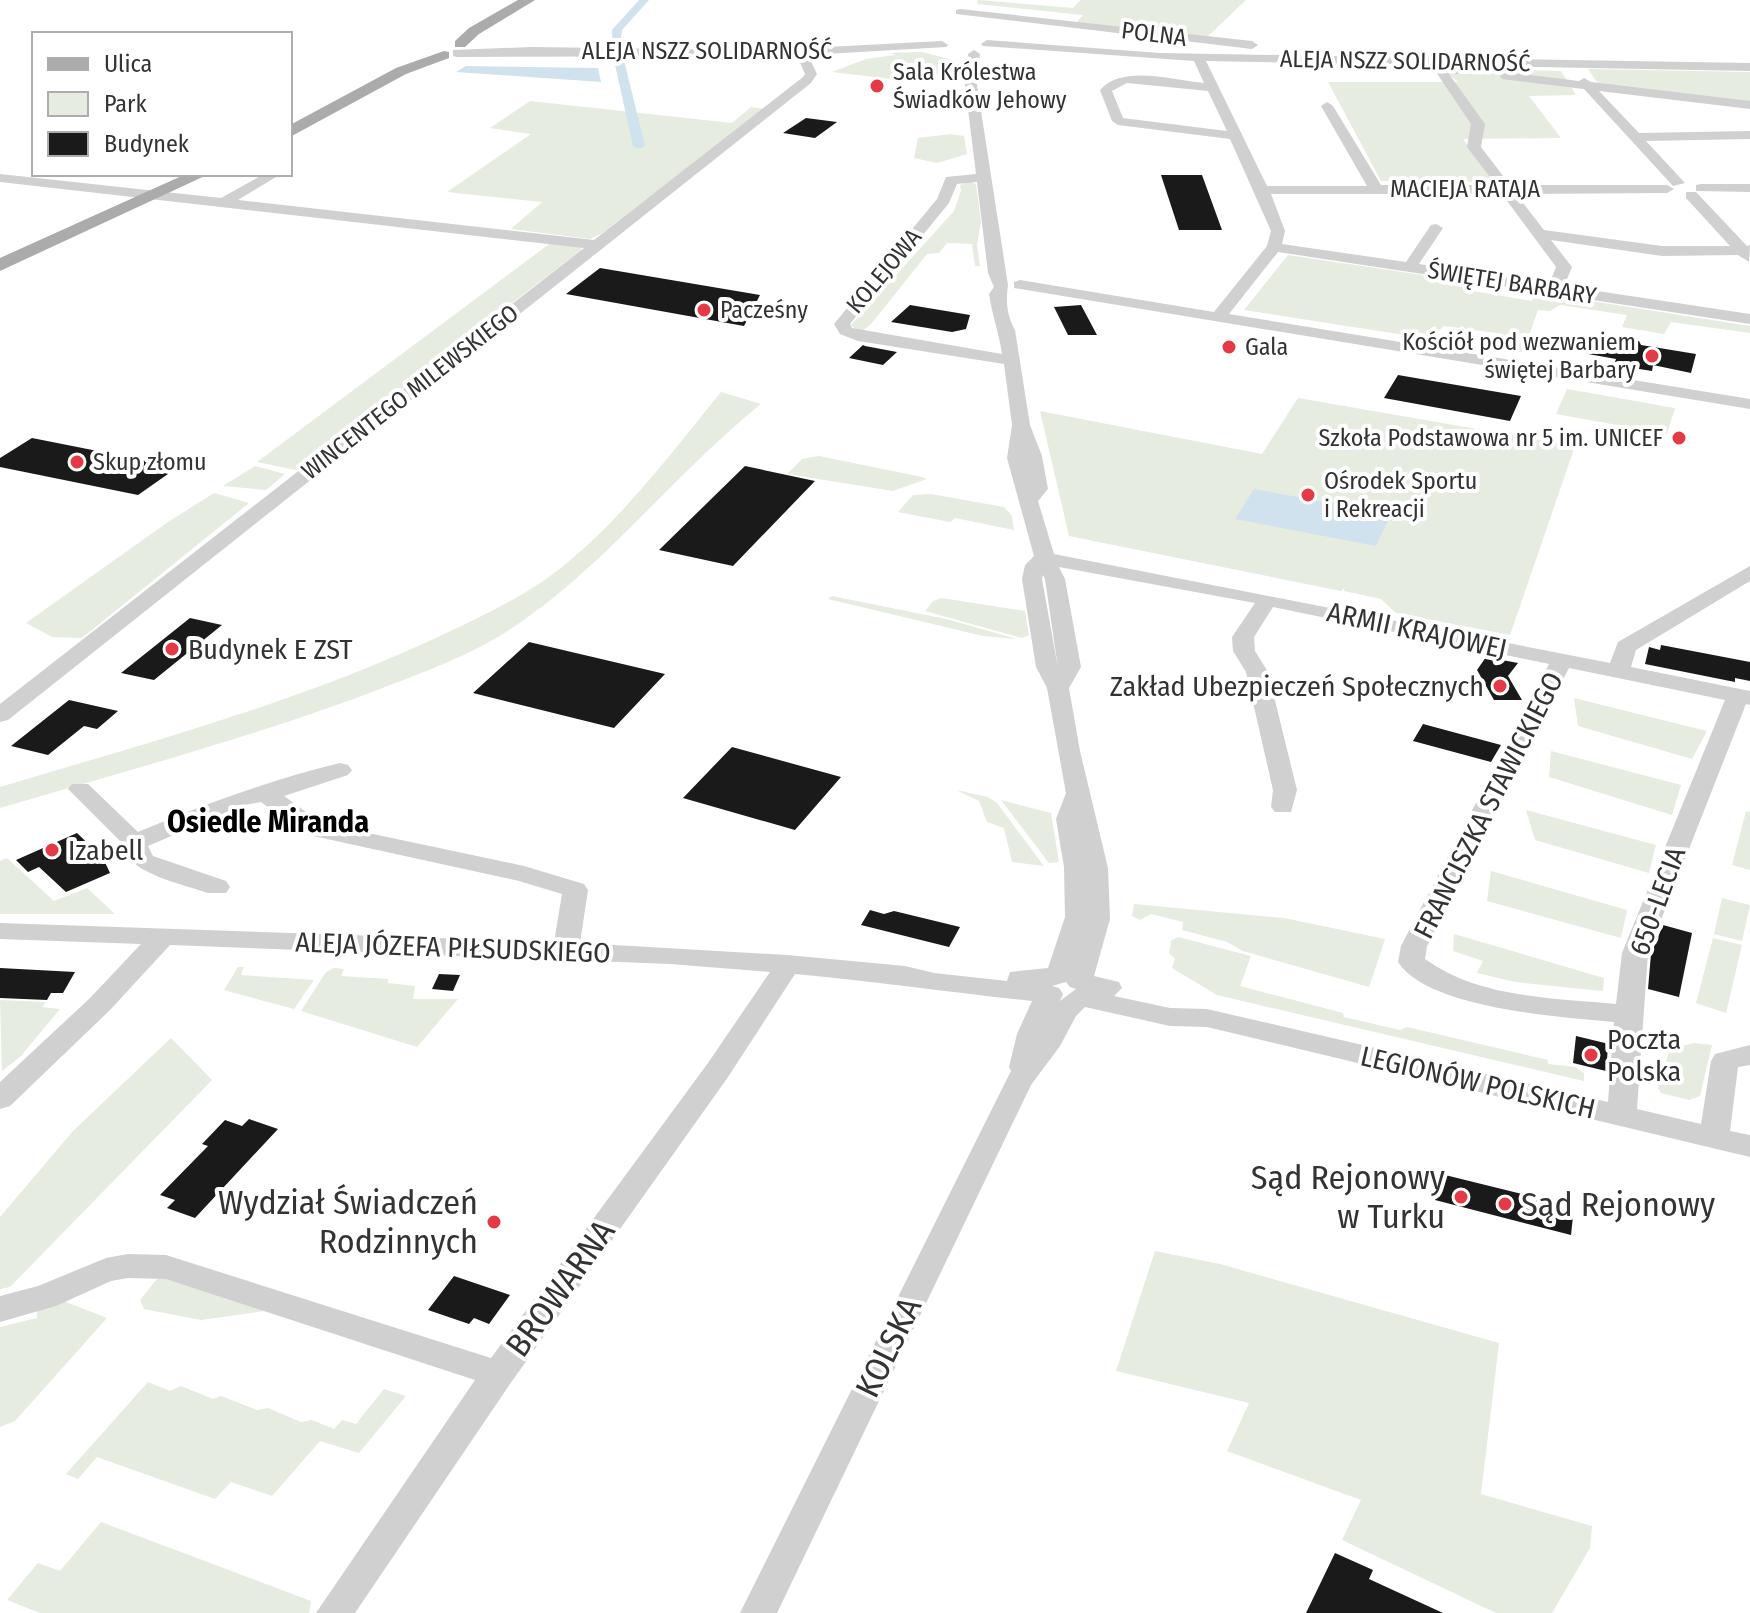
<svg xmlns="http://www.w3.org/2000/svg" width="1750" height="1613" viewBox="0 0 1750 1613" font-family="'Fira Sans Condensed',sans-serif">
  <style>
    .green { fill: #e6ecdf }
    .water { fill: #cfe2ee }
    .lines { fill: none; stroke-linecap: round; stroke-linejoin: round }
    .canal { fill: #cfe2ee; fill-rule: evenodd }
    .building { fill: #1a1a1a }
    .minor { fill: #d0d0d0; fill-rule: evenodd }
    .major { fill: #ababab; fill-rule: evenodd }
    .poi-dot { fill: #e63946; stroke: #fff; stroke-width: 3 }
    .labels { text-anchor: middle; stroke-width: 8; stroke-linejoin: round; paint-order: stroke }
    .far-street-label { font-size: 24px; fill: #333; stroke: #fff }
    .far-poi-label { font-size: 24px; fill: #333; stroke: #fff; text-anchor: start }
    .street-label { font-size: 28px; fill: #333; stroke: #fff }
    .poi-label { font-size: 28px; fill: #333; stroke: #fff; text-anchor: start }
    .neighbourhood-label { font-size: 30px; font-weight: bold; fill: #000; stroke: #fff }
    .near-poi-label { font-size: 34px; fill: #333; stroke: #fff; text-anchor: end }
    .near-street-label { font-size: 34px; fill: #333; stroke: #fff }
  </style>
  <rect width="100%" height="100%" fill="#fff"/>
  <path class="green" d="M978,0L1073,8L1081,0H1246L1206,38L1076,23L1083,15L977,4Z
    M922,52L949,59L951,74L928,75L916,82L832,72L866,59L896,55L890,53Z
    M1440,68L1561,71L1576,95L1529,96L1561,138L1463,139L1494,182L1381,181L1328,82H1458Z
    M1588,69L1750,72V103L1603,86L1596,81Z
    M530,101L732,123L751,107L764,109L601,234L590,239L511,229L542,202L447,192L531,134L490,128Z
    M951,134L964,136L967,154L937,163L914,158L918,138Z
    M969,182L976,184L981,222L977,245L980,266H975L972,244L947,243L939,253L927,254L872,323L860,333L851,325L954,211L961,191L960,185Z
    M552,242L581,246V250L296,470L257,462Z
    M1288,255L1476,283L1473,291L1532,301L1534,292L1750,326V333L1671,322L1664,334L1622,327L1627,315L1560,305L1550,311L1538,310L1523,352L1493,347L1496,333L1444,326L1430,339L1244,310Z
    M1567,389L1675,408L1667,434L1556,414Z
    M721,392L761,404C670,477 598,576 498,637C455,662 405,679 359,697C241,740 120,773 0,808V787C147,743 296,703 436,638C480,617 529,595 567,563C626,514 673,451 721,392Z
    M1298,398L1575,446L1510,635L1396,613L1381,599L1344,591V588L1341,591L1069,536L1040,411L1262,454Z
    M819,456L922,477L927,479L893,491L787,474L802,459Z
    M255,466L285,474L266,490L223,486Z
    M214,493L249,503L82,638L52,637L26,623L168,522Z
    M931,494L1004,507L1012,516L1014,530L955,518L950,522L898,512L913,495Z
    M832,596L946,619L1017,639L983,636L828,599Z
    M942,598L1025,611L1029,635L1022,638L925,611L933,601Z
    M1574,698L1707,731L1692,759L1578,726Z
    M1551,751L1681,785L1672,815L1549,777Z
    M956,790L988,797L997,803L1044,866L1012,862L1004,828L987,822L979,801Z
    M1001,800L1051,813L1059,862L1049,863Z
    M1526,810L1656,845L1649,873L1535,840Z
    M1746,811L1750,812V870L1732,865Z
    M7,858L54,901L87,888L115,914H0V861Z
    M1491,871L1627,910L1621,938L1487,901Z
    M1722,898L1750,905L1742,941L1714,934Z
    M1134,904L1284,918L1385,939L1369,987L1243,951L1227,942L1182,930L1183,922L1151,914L1140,920L1132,916Z
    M1454,934L1604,978L1603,991L1515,982L1477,973L1483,961L1453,951Z
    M1178,937L1251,956L1240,986L1343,1013L1344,1017L1400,1030L1407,1027L1548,1060V1064L1575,1067L1584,1073V1081L1217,995L1172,968L1175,959L1169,953L1171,941Z
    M1713,938L1742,945L1726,1013L1696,1003Z
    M238,967H244L241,975L314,980L294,1009L224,990Z
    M334,968L344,969L341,976L388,979V983L415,986L413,999H458L417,1047L301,1011L326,972Z
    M0,1000L46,1002L42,1007L60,1009L20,1057L2,1071Z
    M171,1038L212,1080L10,1287L0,1289V1217L73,1131Z
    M1694,1043L1712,1045L1700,1096L1689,1100L1661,1093L1658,1088L1670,1049Z
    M1155,1251L1220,1264L1499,1343L1481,1494L1592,1526L1590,1548L1552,1613H1496L1342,1540L1361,1500L1227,1451L1249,1403L1116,1371Z
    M162,1277L271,1310L201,1320L144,1309L140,1300L156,1280Z
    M61,1300L107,1318L15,1421L0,1427V1327L37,1318V1307Z
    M148,1382L170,1391L181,1386L213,1399L221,1396L257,1410L268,1408L301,1422L312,1420L334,1429L342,1420L356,1424L384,1389L406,1396L359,1453L320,1441L272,1496L231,1482L215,1499L97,1457L78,1479L66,1474Z
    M101,1522L311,1601L309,1613H40L7,1600L38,1563L60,1571Z"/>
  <path class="water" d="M466,66L598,68L601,82L456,72Z
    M1254,489L1391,514L1376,546L1235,519Z"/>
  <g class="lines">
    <path class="canal" d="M639,0H649L622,30L619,51H613L612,30Z
      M619,57L624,60L645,146L639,149L633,146L614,60Z"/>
  </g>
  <path class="building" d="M806,118L837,122L815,138L783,133Z
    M1161,175H1202L1222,230H1179Z
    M600,268L760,295L744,326L566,294Z
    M910,305L970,315L966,329L952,332L891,322Z
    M1081,305L1097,335H1068L1054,307Z
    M1613,341H1639L1641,345L1696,354L1691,373L1653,365L1652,371L1614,365L1616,359L1577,352L1612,344Z
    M863,345L865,346L897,352L883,365L849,358Z
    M1398,375L1521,396L1510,421L1384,398Z
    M32,438L178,467L138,495L0,467V458Z
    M745,466L815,481L733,566L659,550Z
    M190,618L222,625L154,680L121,673Z
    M529,642L665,674L614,728L473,693Z
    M1661,645L1750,662V681L1735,678V682L1645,664L1649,647L1660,650Z
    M1486,657L1518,663L1508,676L1522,700H1494L1477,670Z
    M69,700L118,711L97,729L84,726L48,755L11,746Z
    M1423,724L1501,745L1491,762L1413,741Z
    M732,747L841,777L795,830L683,798Z
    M77,833L103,858L110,873L66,892L39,867L28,872L16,860Z
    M870,910L884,914L894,911L960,927L949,947L861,925Z
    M1663,925L1692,933L1679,997L1648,989L1651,954Z
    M0,968L75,972L63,993H51L47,1000L0,998Z
    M439,974L460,975L453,991L432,989Z
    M1576,1036L1605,1043L1608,1047L1606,1071L1573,1063Z
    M249,1119L278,1129L195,1218L167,1208L175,1200L160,1195L208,1146L202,1144L225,1120L242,1126Z
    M1441,1174L1574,1207L1571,1235L1435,1200Z
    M454,1276L510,1295L489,1324L474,1318L469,1324L428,1310Z
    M1335,1553L1373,1570L1369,1579L1443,1613H1306Z"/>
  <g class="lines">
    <path class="minor" d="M960,9L1252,41L1258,45L1252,49L956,14V10Z
      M987,40L1160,53L1750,63V71L1206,61L1267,186H1367L1321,106L1327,102L1333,106L1381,185H1496L1467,147L1471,124L1436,72C1445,65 1459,66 1470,68V74H1449L1485,124L1481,147L1510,185H1667L1674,189L1667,193L1516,194L1544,230L1662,246H1730L1686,198V192H1696L1747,246L1750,245L1749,262L1738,255L1662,256L1551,240L1572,267L1564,286L1750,314V324L1278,252L1229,314L1750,399V409L1014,288V282L1020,280L1214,312L1267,246L1271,231L1230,139L1118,125L1112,121L1100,90C1122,64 1174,80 1204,83L1194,61L983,46L981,44ZM1127,83L1208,91L1227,131L1123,118L1112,91ZM1271,194H1502L1556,267L1549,284L1419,264L1443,228L1436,224L1431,225L1406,262L1282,244L1285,231Z
      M942,41L948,45L946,47L808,55L817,74L811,83L8,720L0,722V704L584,248L0,182V174L221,198L264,174H281L238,200L594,240L803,77L805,74L797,56L457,57L453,56V50L531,47L768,50Z
      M974,50L980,54L977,85L1008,285C1006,300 1006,314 1015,330L1030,425L1042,456L1048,489L1038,501L1054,554L1610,663L1618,642L1750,566V581L1636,650L1631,667L1750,691V705L1746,704L1648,953L1637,1109L1701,1124L1711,1061L1715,1054L1750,1045V1065L1738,1067L1730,1131L1750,1135V1157L1207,1027L1170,1026L1085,1007L1076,1016L1060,1046L1031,1085L777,1613H740L1011,1071L1009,1067L1017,1034L1032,1001C953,993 875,981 795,974L728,1077L510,1384L355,1613H316L475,1380L166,1279L128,1278L111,1281L56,1306L0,1322V1296L38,1286L106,1258L128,1254L166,1255L491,1358L708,1063L770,972L670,964L170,945L110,1010L10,1106L0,1109V1082L90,998L141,944L0,939V923L554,942L562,894L519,881L304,834L261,802L244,805L148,846L153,856L226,881L230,887L226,893H208C183,884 125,873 123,844L68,789L72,784H88L138,832C204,804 271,780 340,763L348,765L352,770L348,775L284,796L321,823L524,866L584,884L588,890L580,943L787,955L905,966L934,973L1007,981L1010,972L1048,968L1065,917L1064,867L1056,819L1066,793L1047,688L1036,667L1022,579L1025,565L1034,556L1007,458L1012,425L1004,364L858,341L840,334L834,324L937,199L946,177L976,174L965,85L968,54ZM977,182L988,273L994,287L989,294C992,315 999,333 1002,354L852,328L850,324L949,203L957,184ZM1059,567L1255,603L1232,637L1233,651L1246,672L1273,790L1271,807L1275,812H1291L1297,790L1268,672L1255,651L1254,637L1273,607L1549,664L1401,946L1398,962C1428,1009 1562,1017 1614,1022L1608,1102L1207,1009L1170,1008L1114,996L1122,988L1119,982L1094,976L1110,919L1108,868L1080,751L1069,688L1081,667L1065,579ZM1043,575L1045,579L1058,668L1042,579ZM1569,668L1725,700L1622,953L1616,1004C1552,998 1479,998 1425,959L1427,946ZM1066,982L1070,987L1076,989L1060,1001L1063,994L1059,988L1052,986Z
      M1506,72L1579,81L1584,78L1591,82L1750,101V109L1599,91L1639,133L1750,131V139L1646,141L1685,183L1673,186L1584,89L1502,79L1500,76Z
      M1701,184H1750V192L1696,191V185Z"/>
    <path class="major" d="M518,0H535L479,34L465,47H455V41L469,28Z
      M444,51L449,52V58L406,74L290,137V125L396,68Z
      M186,174H209L0,271V258Z"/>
  </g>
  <g class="poi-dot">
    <circle cx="877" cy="86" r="8"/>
    <circle cx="704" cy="310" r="8"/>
    <circle cx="1229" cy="347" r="8"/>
    <circle cx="1652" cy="356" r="8"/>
    <circle cx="1679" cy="438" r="8"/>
    <circle cx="77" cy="462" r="8"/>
    <circle cx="1308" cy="495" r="8"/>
    <circle cx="172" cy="649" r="8"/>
    <circle cx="1500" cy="686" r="8"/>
    <circle cx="52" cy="850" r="8"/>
    <circle cx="1591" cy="1055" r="8"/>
    <circle cx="1461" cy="1197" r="8"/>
    <circle cx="1505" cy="1204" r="8"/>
    <circle cx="494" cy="1222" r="8"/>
  </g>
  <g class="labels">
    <g class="far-street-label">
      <text transform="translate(1154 34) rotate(7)" y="8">POLNA</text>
      <text x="707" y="59">ALEJA NSZZ SOLIDARNOŚĆ</text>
      <text transform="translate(1405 61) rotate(1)" y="8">ALEJA NSZZ SOLIDARNOŚĆ</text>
      <text x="1465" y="197">MACIEJA RATAJA</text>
      <text transform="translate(884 271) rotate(-50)" y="8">KOLEJOWA</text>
      <text transform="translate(1512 283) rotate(9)" y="8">ŚWIĘTEJ BARBARY</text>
      <text transform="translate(410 392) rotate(-38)" y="8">WINCENTEGO MILEWSKIEGO</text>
    </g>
    <g class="far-poi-label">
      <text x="893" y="80">Sala Królestwa<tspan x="893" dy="28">Świadków Jehowy</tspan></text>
      <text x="720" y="318">Pacześny</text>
      <text x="1636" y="350" text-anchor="end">Kościół pod wezwaniem<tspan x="1636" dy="28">świętej Barbary</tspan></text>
      <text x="1245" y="355">Gala</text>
      <text x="1663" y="446" text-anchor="end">Szkoła Podstawowa nr 5 im. UNICEF</text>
      <text x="93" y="470">Skup złomu</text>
      <text x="1324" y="489">Ośrodek Sportu<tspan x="1324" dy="28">i Rekreacji</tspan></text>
    </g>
    <g class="street-label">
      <text transform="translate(1417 630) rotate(12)" y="10">ARMII KRAJOWEJ</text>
      <text transform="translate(1488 805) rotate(-63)" y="10">FRANCISZKA STAWICKIEGO</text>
      <text transform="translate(1657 901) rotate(-70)" y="10">650-LECIA</text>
      <text transform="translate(453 947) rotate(2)" y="10">ALEJA JÓZEFA PIŁSUDSKIEGO</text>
      <text transform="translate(1478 1082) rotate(13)" y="10">LEGIONÓW POLSKICH</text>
    </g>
    <g class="poi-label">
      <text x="188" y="659">Budynek E ZST</text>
      <text x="1484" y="696" text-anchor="end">Zakład Ubezpieczeń Społecznych</text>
      <text x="68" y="860">Izabell</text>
      <text x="1607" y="1049">Poczta<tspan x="1607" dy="32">Polska</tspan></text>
    </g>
    <g class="neighbourhood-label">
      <text x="268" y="832">Osiedle Miranda</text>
    </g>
    <g class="near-poi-label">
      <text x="1445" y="1189">Sąd Rejonowy<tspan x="1445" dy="39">w Turku</tspan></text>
      <text x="478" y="1214">Wydział Świadczeń<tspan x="478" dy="39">Rodzinnych</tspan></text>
      <text x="1521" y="1216" text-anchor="start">Sąd Rejonowy</text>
    </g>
    <g class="near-street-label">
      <text transform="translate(560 1288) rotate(-54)" y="12">BROWARNA</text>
      <text transform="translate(888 1347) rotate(-64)" y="12">KOLSKA</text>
    </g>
  </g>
  <rect x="32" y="32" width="260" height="144" fill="#ffffff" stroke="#adadad" stroke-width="2"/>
  <rect x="48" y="58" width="40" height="12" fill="#ababab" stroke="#adadad" stroke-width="2"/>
  <text x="104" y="72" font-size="24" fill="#333333">Ulica</text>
  <rect x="48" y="92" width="40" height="24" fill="#e6ecdf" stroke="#adadad" stroke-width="2"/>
  <text x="104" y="112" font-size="24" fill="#333333">Park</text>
  <rect x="48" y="132" width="40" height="24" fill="#1a1a1a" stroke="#adadad" stroke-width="2"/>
  <text x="104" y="152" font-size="24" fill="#333333">Budynek</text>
</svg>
